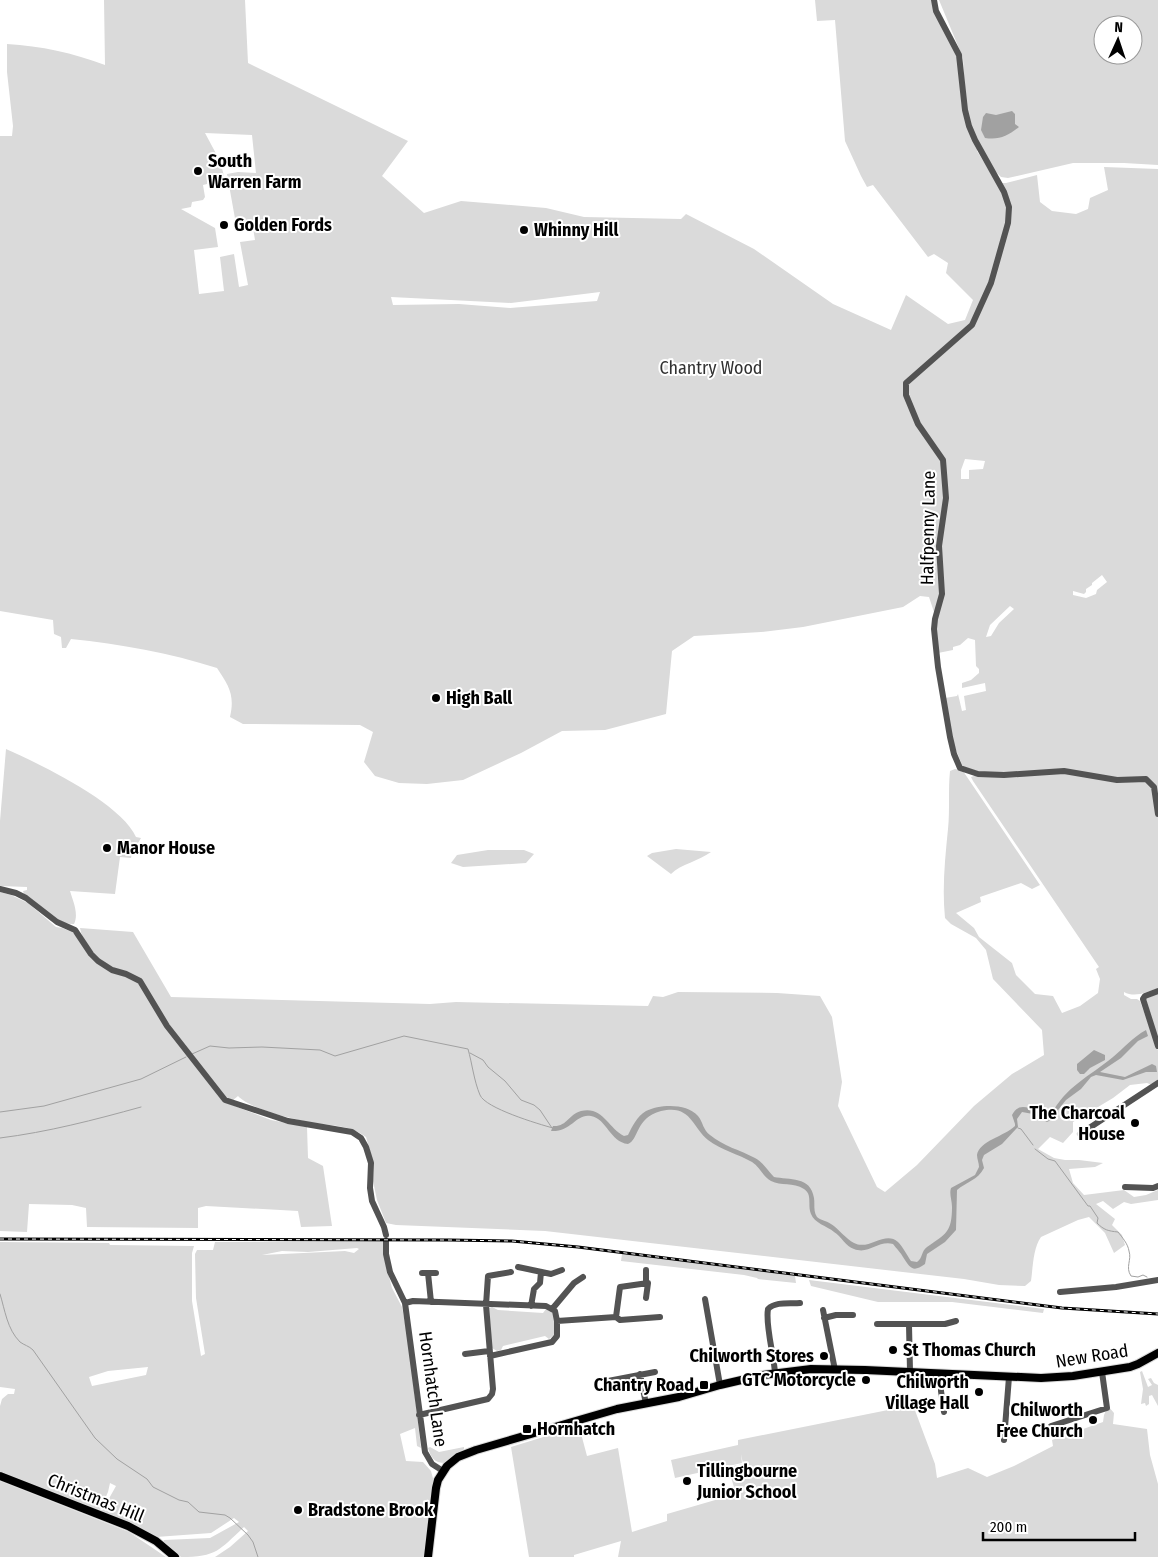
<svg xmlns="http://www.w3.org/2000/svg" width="1158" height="1557" viewBox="0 0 1158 1557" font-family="'Fira Sans Condensed',sans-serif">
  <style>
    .green { fill: #dadada; fill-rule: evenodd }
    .water { fill: #a1a1a1 }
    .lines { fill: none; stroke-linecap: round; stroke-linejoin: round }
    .stream { stroke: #a1a1a1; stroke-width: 1 }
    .major-casing { stroke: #dbdbdb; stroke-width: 10 }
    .minor { stroke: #535353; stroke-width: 6 }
    .major { stroke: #000; stroke-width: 8 }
    .rail-casing { stroke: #000; stroke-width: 3 }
    .rail { stroke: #fff; stroke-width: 1; stroke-dasharray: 4; stroke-linecap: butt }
    .poi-dot { fill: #000; stroke: #fff; stroke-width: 2 }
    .labels { text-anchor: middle; stroke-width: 4; stroke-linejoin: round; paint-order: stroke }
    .poi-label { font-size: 18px; font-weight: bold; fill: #000; stroke: #fff; text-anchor: start }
    .park-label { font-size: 18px; fill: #313131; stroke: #fff }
    .street-label { font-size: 18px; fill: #000; stroke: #fff }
  </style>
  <rect width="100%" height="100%" fill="#fff"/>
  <path class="green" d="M104,0H245L248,63L408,141L382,176L424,213L461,201L546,208L584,217L681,219L686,214L754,249L833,304L891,330L906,295L948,324L965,320L973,300L946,273L948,263L934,254L928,257L873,185L867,187L861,176L845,141L835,20L817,21L815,0H931L957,55L962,106L978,149L977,151L997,183H1006L1037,175L1040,202L1052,211L1076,214L1088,209L1090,198L1108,190L1104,167L1158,169V988C1147,992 1135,998 1124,992V995L1131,999H1137L1140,1001L1158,1050V1081L1152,1085L1147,1083L1130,1085L1113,1098L1073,1122V1132L1063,1143L1050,1137L1038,1149L1054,1158L1065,1160H1079L1103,1163L1095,1167L1069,1169L1073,1183L1084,1195L1124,1190L1134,1197L1146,1195L1158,1190V1200L1131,1204L1124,1202L1113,1209L1103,1201L1096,1204L1115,1219L1112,1225L1122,1235L1125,1245L1114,1253L1105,1233L1089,1217L1078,1220L1041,1237C1033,1248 1033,1267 1031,1281L1025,1286L999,1285L964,1279L545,1231L396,1225L386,1223L377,1200L373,1181L374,1165L366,1137C350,1125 333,1126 314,1123C295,1120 250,1109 238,1096L232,1101L227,1098L224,1102L271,1120L307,1127L308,1158L323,1166L332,1226L301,1227L298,1211L206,1206L198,1208V1228L87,1227L86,1208L72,1205L29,1204L27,1232L0,1231V892L11,895L28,903L56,927L62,928L72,932L99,959C91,950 82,940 80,928L133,932L171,997L430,1004L456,1002L648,1006L653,996L663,997L678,992L777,993L820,996L832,1017L842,1082L838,1106L877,1187L885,1192L917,1165L974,1106L1012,1074L1044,1055L1042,1030L993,979L986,950L976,938L951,924L945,918C942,888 945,859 948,829C950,809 948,790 950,771L955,769L963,771L1040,885L1032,889L1021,883L980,897L981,902L956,913L974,928L979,937L1012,963L1016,975L1035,994L1053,996L1062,1013L1080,1006L1098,993L1100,979L1096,969L1099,967L973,781L971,777L974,776L977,771L963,767L954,745L945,698L957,696L958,694L962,711L966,710L964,696L986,691L985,683L962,688V683L971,680L979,673V669L976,666L975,640L968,638L960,645L953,647V650L938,653L934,612L929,597L920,596L903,607L803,627L761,632L694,636L672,651L666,714L605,730L562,731L521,753L463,780L427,784L399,783L375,776L364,762L373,732L360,725L243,724L230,717C235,695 229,686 217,668C170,653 120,644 71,639L66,648H62L61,637L54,634L53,620L0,611V136H12L13,126L7,72V44C41,46 73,53 105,65ZM205,133L252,135L256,173L238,172L227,174L236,224L252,222L255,240L240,242L248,285L239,287L234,254L220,257L224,291L199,294L194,250L218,247L215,228L181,209L191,207L192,202L203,200L205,197L203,185L207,184V180L224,176L220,161ZM600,292L597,301L510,308L459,304L393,305L391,297L511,303ZM965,459L985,461L983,469L969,470V479H961V470ZM1102,575L1107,582L1097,590L1096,594L1086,598L1073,595V591L1084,594L1086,592V589L1092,585V583ZM1010,606L1014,609L999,623L991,636L986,637L990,625Z
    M939,0H1158V165L1124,163H1073L1008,178L1001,177L995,171L975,136L966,110L963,58ZM1103,25H1133V55H1103Z
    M6,749C40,764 121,803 136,837L141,838L137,845L133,846L131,858L120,857L115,894L70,891C73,901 79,914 74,924C55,925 40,903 24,894L23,891L27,890V887L0,886V821Z
    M676,849L711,852C699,861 681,864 671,874L647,856L652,853Z
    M488,850H524L534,854L526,863L463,867L451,863L457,855Z
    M1158,993V1041L1146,999Z
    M383,1241L385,1261L392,1288L402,1307L408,1339L421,1448L417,1446L415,1428L400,1434L406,1461L423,1462L431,1471L434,1482L425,1557H215L230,1547L248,1531L244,1527C219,1550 217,1557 181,1557L163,1542L164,1540L210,1538L239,1522L234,1518L211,1533L156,1537L137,1526L102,1511L116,1486L110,1483L108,1492L100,1510L0,1472V1406L2,1399L8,1394H14L15,1389L0,1387V1242L109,1243L110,1245L194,1246L192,1253V1301L201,1356L205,1354L196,1298L195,1254L197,1250H213L215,1242ZM357,1248L359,1249L354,1253L345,1251L262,1255L282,1251L308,1252ZM148,1367L146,1375L92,1386L89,1377L108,1371Z
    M622,1254L795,1276L796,1283L758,1279L757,1278L744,1275L621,1261Z
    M809,1280L1044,1309L1043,1313L952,1302H878L811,1286Z
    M492,1307L498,1310L543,1313L546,1309L554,1314L555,1334L549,1339L545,1336L503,1346L501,1350L497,1351L492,1348L489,1308Z
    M1142,1371L1148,1387L1152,1385L1148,1379L1151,1378L1154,1383L1158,1385V1406L1152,1395L1149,1396V1404L1146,1406L1145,1403L1141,1404L1143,1389L1140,1372Z
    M913,1405L935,1464L937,1478L968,1468L987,1477L1014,1466L1053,1446L1052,1440L1103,1422L1104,1415L1108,1406L1114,1413L1113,1424L1147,1429L1150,1455L1158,1484V1557H618L621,1541L574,1555V1557H529L511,1447L579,1426L587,1456L618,1448L632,1532L667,1521V1514L736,1494L728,1467L743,1464L741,1454L742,1463L675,1478L671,1460L738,1445V1440Z
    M430,1447L439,1452L464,1447V1449L445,1463C434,1463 431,1457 428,1448Z
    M0,1481L129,1532L166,1557H0Z"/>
  <path class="water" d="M1012,111L1015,114V124L1019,127C1007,136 1000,140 985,138L981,130L983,117L986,113L996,115Z
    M1146,1030L1148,1036L1138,1041L1121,1058L1100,1072L1125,1077L1152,1064L1156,1066L1157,1072H1146L1123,1080L1096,1075L1091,1077L1081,1089L1066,1100L1058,1110L1055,1118L1047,1122L1033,1114L1022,1112L1017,1119L1018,1127L1016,1129L1002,1144L984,1155L982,1160L984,1168C978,1180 966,1182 957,1190L956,1230L945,1242L927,1254L925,1264C913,1273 910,1268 903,1257C901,1253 896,1248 893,1244C878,1240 869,1255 854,1249C846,1247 841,1236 834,1232C827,1226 814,1223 811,1214C807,1205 813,1195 804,1189C793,1182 781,1186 771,1181C763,1177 760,1167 752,1162C738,1154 721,1150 708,1140C692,1127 691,1104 661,1111C635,1118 639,1140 628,1144C610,1142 607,1119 591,1116C576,1113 572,1132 551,1131L553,1126C567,1127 569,1114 581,1111C603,1106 608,1128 624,1136L628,1135C632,1127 637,1116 646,1111C660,1104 687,1103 698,1116C703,1122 703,1130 710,1135C723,1146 740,1150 755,1158C763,1162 768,1171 774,1177C789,1180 811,1176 814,1198C815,1204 813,1211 817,1217C820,1220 827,1221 831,1224C839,1229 846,1239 854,1243C869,1251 885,1230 898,1242C903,1247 907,1255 911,1261L917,1262C923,1258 921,1251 927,1247C946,1234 952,1232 952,1207C952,1200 949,1194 951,1188L975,1175L979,1167C979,1163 977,1159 977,1155C979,1141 1005,1136 1015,1126V1124L1012,1115C1022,1096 1038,1117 1051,1115C1065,1087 1090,1076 1113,1057C1124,1048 1133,1037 1146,1030Z
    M1094,1050L1105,1055V1060L1090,1068L1084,1074H1080L1077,1070V1064Z"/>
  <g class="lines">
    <path class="stream" d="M470,1053L483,1060L488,1067L505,1081L521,1100L534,1105L540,1110L552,1128
      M192,1054L210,1046L229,1048L262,1047L320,1050L335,1056L404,1036L468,1049C472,1063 474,1081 480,1095C485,1108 538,1124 553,1128
      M0,1112L44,1106L141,1079L186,1057
      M1018,1128L1021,1129L1033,1145
      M0,1138C48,1132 94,1120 141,1107
      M1035,1149L1048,1159L1055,1161L1088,1206H1090L1098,1218L1097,1223C1104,1230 1108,1231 1118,1232C1122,1237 1128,1244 1129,1251C1132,1260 1125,1267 1131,1276L1138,1277L1143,1275L1147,1277
      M0,1294C5,1310 7,1329 20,1342C24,1345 29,1346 33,1350L95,1438L117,1459L147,1479L153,1487L179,1500L188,1502L199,1512L225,1515L230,1518L248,1535L253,1542L258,1557"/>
    <g class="major-casing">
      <path id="major" d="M0,1476L128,1526L156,1541L175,1557
        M428,1557L436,1488L438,1480L447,1466L458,1457L476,1450L617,1409L679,1397L720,1385L763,1375L811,1369L865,1370L1041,1378L1073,1376L1130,1367L1138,1364L1158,1353"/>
    </g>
    <path class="minor" d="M934,0L936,11L959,55L965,110L969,126L975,140L1004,192L1009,207L1008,223L991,283L972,325L906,383V395L918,424L943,460L946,498L939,546L942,594L935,619L934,629L938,667L950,737L954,754L960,768L978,774L1004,775L1064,771L1117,780L1146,779L1154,787L1158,814
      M0,889L16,893L26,898L57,922L75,930L91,954L98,961L112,970L126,974L140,981L167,1026L225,1100L288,1121L352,1132L361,1138L366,1147L371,1163L370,1188L372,1201L384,1227L386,1235
      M1158,991L1145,996L1143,999L1158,1046
      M1080,1134L1158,1083
      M1125,1187L1153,1188L1158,1186
      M386,1241V1254L390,1272L405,1303L425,1452L432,1464L443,1471
      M518,1267L551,1274L562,1270
      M422,1273H436
      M428,1273L431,1302
      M646,1283V1270
      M1060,1292L1116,1287L1158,1280
      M646,1298L648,1283L620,1287L616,1317L620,1320L660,1317
      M705,1299L720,1385
      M405,1303L413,1301L546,1306L555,1311L557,1321
      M531,1306L534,1289L540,1283L541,1272
      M553,1308L574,1283L583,1277
      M823,1310L835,1370
      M824,1318L836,1315H853
      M877,1324H945L956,1321
      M909,1325L910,1371
      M465,1354L489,1351
      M490,1356L552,1342L557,1336V1321L616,1317
      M775,1373C774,1355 765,1325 768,1309C776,1301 790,1304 800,1303
      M640,1374L646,1404
      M941,1374V1391L944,1412
      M608,1381L655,1372
      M419,1415L488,1399L492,1394L493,1389L486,1305L488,1276L511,1272
      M1051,1426L1107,1408L1102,1372
      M1004,1440L1009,1377"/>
    <use href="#major" class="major"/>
    <g class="rail-casing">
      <path id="rail" d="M0,1239L450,1240L512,1241L578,1247L1062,1308L1158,1314"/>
    </g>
    <use href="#rail" class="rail"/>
  </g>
  <g class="poi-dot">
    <circle cx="198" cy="171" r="5"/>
    <circle cx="224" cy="225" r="5"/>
    <circle cx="524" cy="230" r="5"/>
    <circle cx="436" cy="698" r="5"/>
    <circle cx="107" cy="848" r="5"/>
    <circle cx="1135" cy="1123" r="5"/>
    <circle cx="893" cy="1350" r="5"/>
    <circle cx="824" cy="1356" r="5"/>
    <circle cx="866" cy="1380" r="5"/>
    <rect x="699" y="1380" width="10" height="10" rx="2.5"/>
    <circle cx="979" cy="1392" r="5"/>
    <circle cx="1093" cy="1420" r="5"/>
    <rect x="522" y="1424" width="10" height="10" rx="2.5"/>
    <circle cx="687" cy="1481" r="5"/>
    <circle cx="298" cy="1510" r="5"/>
  </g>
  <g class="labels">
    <g class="poi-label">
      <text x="208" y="167">South<tspan x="208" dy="21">Warren Farm</tspan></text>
      <text x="234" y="231">Golden Fords</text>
      <text x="534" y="236">Whinny Hill</text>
      <text x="446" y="704">High Ball</text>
      <text x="117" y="854">Manor House</text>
      <text x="1125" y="1119" text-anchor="end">The Charcoal<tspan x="1125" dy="21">House</tspan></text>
      <text x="903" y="1356">St Thomas Church</text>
      <text x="814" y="1362" text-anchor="end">Chilworth Stores</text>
      <text x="856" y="1386" text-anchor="end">GTC Motorcycle</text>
      <text x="969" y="1388" text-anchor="end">Chilworth<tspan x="969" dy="21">Village Hall</tspan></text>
      <text x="694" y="1391" text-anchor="end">Chantry Road</text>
      <text x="1083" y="1416" text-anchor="end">Chilworth<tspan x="1083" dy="21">Free Church</tspan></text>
      <text x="537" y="1435">Hornhatch</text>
      <text x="697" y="1477">Tillingbourne<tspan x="697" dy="21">Junior School</tspan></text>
      <text x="308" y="1516">Bradstone Brook</text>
    </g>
    <g class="park-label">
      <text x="711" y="374">Chantry Wood</text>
    </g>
    <g class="street-label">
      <text transform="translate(928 528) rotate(-89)" y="6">Halfpenny Lane</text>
      <text transform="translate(1092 1356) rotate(-9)" y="6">New Road</text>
      <text transform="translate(433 1389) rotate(82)" y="6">Hornhatch Lane</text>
      <text transform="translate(96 1498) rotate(22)" y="6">Christmas Hill</text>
    </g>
  </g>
  <g transform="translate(1118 40) rotate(3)"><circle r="24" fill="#ffffff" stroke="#999999"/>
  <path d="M0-4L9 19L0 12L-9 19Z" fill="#000000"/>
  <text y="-8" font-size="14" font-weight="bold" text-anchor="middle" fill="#000000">N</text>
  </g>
  <path d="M983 1532v8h152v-8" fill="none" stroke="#000000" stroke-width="2.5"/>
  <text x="990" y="1532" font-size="15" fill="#000000" stroke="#ffffff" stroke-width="4" paint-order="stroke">200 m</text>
</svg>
